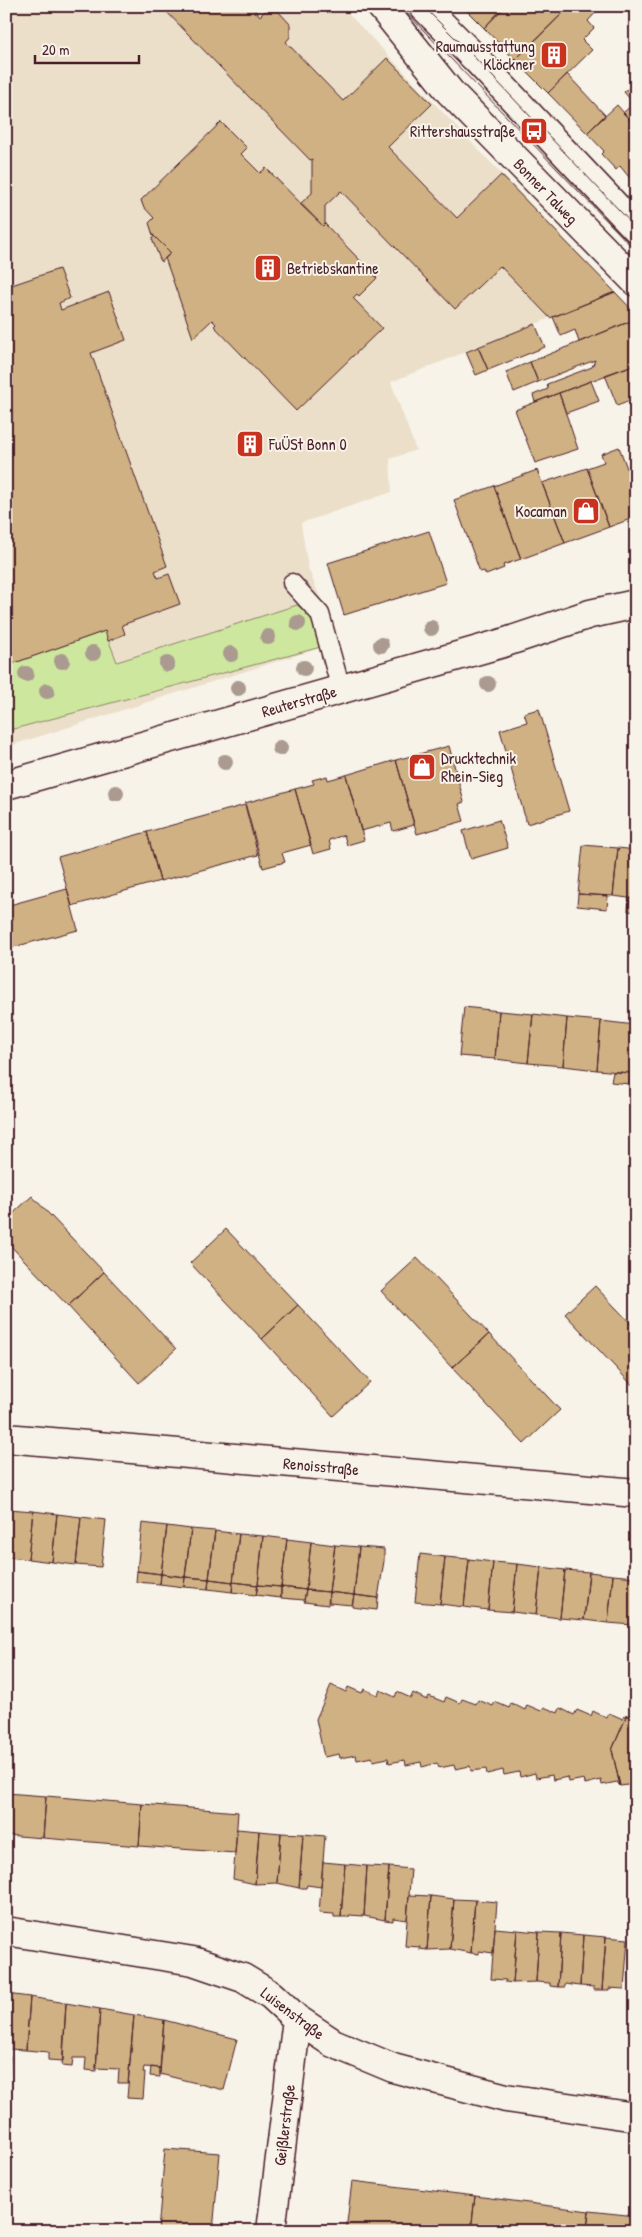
<svg xmlns="http://www.w3.org/2000/svg" width="642" height="2237" viewBox="0 0 642 2237" font-family="'Patrick Hand',sans-serif">
  <style>
    .built { fill: #ebdfca }
    .green { fill: #cde89e; stroke: #8c8464 }
    .building { fill: #cfb183; stroke: #4a1f2b }
    .lines { fill: none; stroke-linecap: round; stroke-linejoin: round }
    .service-casing { stroke: #4a1f2b; stroke-width: 21 }
    .minor-casing { stroke: #4a1f2b; stroke-width: 31 }
    .tertiary-casing { stroke: #4a1f2b; stroke-width: 31 }
    .primary-casing { stroke: #4a1f2b; stroke-width: 31 }
    .service { stroke: #f7f3e8; stroke-width: 18 }
    .minor { stroke: #f7f3e8; stroke-width: 28 }
    .tertiary { stroke: #f7f3e8; stroke-width: 28 }
    .primary { stroke: #f7f3e8; stroke-width: 28 }
    .tram { stroke: #4a1f2b; stroke-width: 1 }
    .tree { fill: #aa9a90 }
    .labels { text-anchor: middle; stroke-width: 4; stroke-linejoin: round; paint-order: stroke }
    .poi-label { font-size: 16px; fill: #4a1f2b; stroke: #f7f3e8; text-anchor: end }
    .street-label { font-size: 16px; fill: #4a1f2b; stroke: #f7f3e8 }
  </style>
  <rect width="100%" height="100%" fill="#f7f3e8"/>
  <filter id="ink" filterUnits="userSpaceOnUse"><feTurbulence type="fractalNoise" baseFrequency=".02" numOctaves="2"/><feDisplacementMap in="SourceGraphic" scale="10" xChannelSelector="R" yChannelSelector="G"/><feConvolveMatrix kernelMatrix="1 2 1 2 8 2 1 2 1" color-interpolation-filters="sRGB"/></filter>
  <g filter="url(#ink)">
    <path class="built" d="M6,6H341L615,292L391,382L416,450L390,459L392,492L301,523L308,568L338,642L6,747Z"/>
    <path class="green" d="M297,605L312,617L321,647L6,731V666L105,631L117,662Z"/>
    <path class="building" d="M161,6H251L260,16L265,11H278L290,24V37L286,42L343,101L387,58L432,104L388,147L457,218L501,175L615,292L550,318L500,266L455,309L341,191L325,206V224L323,226L300,204L312,193V159L310,160Z
      M462,6H505L484,28Z
      M505,6H570L515,60L484,28Z
      M570,6H592L597,11L588,21L594,28L582,40L592,50L548,93L515,60Z
      M567,74L605,115L587,133L548,93Z
      M636,82V106L624,92Z
      M634,103L636,106V119L632,122L623,113Z
      M617,105L636,127V189H634L633,182L620,166L616,170L601,154L604,151L587,133Z
      M221,122L247,148L241,154L260,173L266,168L323,226L325,224L377,278L359,296L357,294L353,298L382,328L296,411L214,326L216,324L212,320L193,338L165,258L171,253L153,235L149,223L154,218L143,206L141,200Z
      M154,236L171,253L161,262L152,239Z
      M59,269L70,298L59,303L61,310L109,292L126,340L91,353L167,566L155,571L158,578L169,574L180,604L122,625L125,634L108,641L105,631L6,666V287Z
      M615,292L636,314V319L579,342L575,330L561,336L553,317Z
      M636,319V364L535,402L533,395L548,389L547,384L592,367L595,360L538,382L530,362Z
      M535,324L545,347L488,370L478,347Z
      M478,347L488,370L476,375L466,352Z
      M530,362L538,382L514,392L506,372Z
      M636,364V403L633,399L617,405L605,375Z
      M591,381L599,401L566,413L559,393Z
      M559,393L578,449L535,463L515,410Z
      M239 445a11 11 0 1 1 22 0a11 11 0 1 1-22 0Z
      M619,447L636,492V517L609,527L587,468L604,462L601,454Z
      M587,468L609,527L565,543L542,483Z
      M636,468V492L628,471Z
      M537,470L565,543L521,559L494,486Z
      M494,486L521,559L503,565L504,568L486,575L484,571L480,572L454,500Z
      M429,531L446,583L344,615L328,563Z
      M539,709L569,811L527,824L500,730L527,722L524,713Z
      M449,746L464,802L459,804L464,821L417,834L396,760Z
      M396,760L414,825L393,831L391,823L361,831L346,775Z
      M346,775L364,840L347,845L344,835L329,840L331,849L313,854L295,789L314,784L312,780L327,776L328,780Z
      M295,789L311,845L282,853L285,862L263,868L245,803Z
      M245,805L258,855L160,881L147,832Z
      M499,820L508,848L471,859L463,831Z
      M147,832L160,881L72,906L58,857Z
      M583,845L618,848L613,896L578,894Z
      M618,848L636,850V899L613,896Z
      M67,889L78,930L6,949V906Z
      M578,894L608,896L607,909L577,906Z
      M629,898L636,899V912L628,911Z
      M464,1007L499,1011L495,1059L459,1056Z
      M499,1011L533,1014L528,1063L495,1059Z
      M533,1014L567,1018L563,1066L528,1063Z
      M567,1018L601,1021L597,1070L563,1066Z
      M601,1021L635,1025L631,1073L597,1070Z
      M635,1025H636V1074L631,1073Z
      M613,1072L631,1073L629,1084L611,1082Z
      M32,1196L104,1272L68,1306L6,1241V1220Z
      M226,1229L298,1305L262,1339L190,1263Z
      M417,1258L489,1334L452,1368L381,1291Z
      M104,1272L176,1349L139,1383L68,1306Z
      M595,1286L636,1329V1381L632,1385L565,1314Z
      M298,1305L370,1382L333,1416L262,1339Z
      M489,1334L560,1410L524,1444L452,1368Z
      M6,1509H9L6,1535Z
      M9,1509L33,1511L28,1559L6,1557Z
      M33,1511L57,1514L52,1562L28,1559Z
      M57,1514L81,1517L76,1565L52,1562Z
      M81,1517L106,1520L101,1567L76,1565Z
      M142,1523L167,1526L161,1574L137,1571Z
      M167,1526L191,1529L185,1577L161,1574Z
      M191,1529L215,1531L209,1579L185,1577Z
      M215,1531L239,1534L233,1582L209,1579Z
      M239,1534L263,1536L258,1585L233,1582Z
      M263,1536L287,1539L281,1587L258,1585Z
      M287,1539L311,1542L306,1590L281,1587Z
      M311,1542L335,1545L329,1592L306,1590Z
      M335,1545L359,1547L354,1595L329,1592Z
      M359,1547L384,1549V1561L378,1598L354,1595Z
      M420,1554L445,1557L440,1604L415,1602Z
      M445,1557L469,1559L464,1607L440,1604Z
      M469,1559L493,1562L488,1610L464,1607Z
      M493,1562L517,1564L512,1612L488,1610Z
      M517,1564L541,1567L536,1615L512,1612Z
      M541,1567L565,1570L560,1618L536,1615Z
      M565,1570L589,1572L584,1620L560,1618Z
      M137,1571L161,1574L160,1584L136,1582Z
      M589,1572L613,1575L608,1623L584,1620Z
      M161,1574L185,1577L184,1587L160,1584Z
      M613,1575L636,1577L633,1625L608,1623Z
      M185,1577L209,1579L208,1589L184,1587Z
      M209,1579L233,1582L232,1592L208,1589Z
      M233,1582L258,1585L256,1595L232,1592Z
      M258,1585L281,1587V1598L256,1595Z
      M281,1587L306,1590L304,1600L281,1598Z
      M306,1590L329,1592L328,1605L304,1602Z
      M329,1592L354,1595L352,1605L329,1603Z
      M354,1595L378,1598L377,1610L352,1607Z
      M636,1595V1626L633,1625Z
      M331,1685L346,1692L348,1687L362,1693L364,1689L378,1695L380,1690L395,1697L397,1692L411,1698L413,1693L427,1700L429,1696L444,1702L446,1697L460,1703L462,1699L476,1704L478,1700L493,1706L495,1702L509,1708L511,1703L525,1710L527,1705L541,1711L544,1707L558,1713L560,1708L574,1715L577,1710L591,1716L593,1711L607,1718L609,1713L623,1719L626,1714L627,1715L612,1750L620,1786L617,1782L602,1785L601,1780L585,1784L584,1779L569,1782L568,1777L553,1780L552,1775L536,1778L535,1773L520,1777L519,1772L504,1775L503,1770L487,1774L486,1769L471,1771L470,1766L455,1769L454,1765L439,1768L437,1763L422,1767L421,1762L406,1765L405,1760L389,1763L388,1758L373,1761L372,1757L357,1760L356,1755L340,1758L339,1754L324,1757L316,1719Z
      M627,1715L636,1718V1784L620,1786L612,1750Z
      M6,1793L46,1796L43,1838L6,1835Z
      M46,1796L142,1804L139,1846L43,1838Z
      M142,1804L238,1812L235,1853L139,1846Z
      M237,1829L259,1831L255,1884L233,1879Z
      M259,1831L281,1833L277,1883L255,1884Z
      M281,1833L303,1834L299,1888L277,1883Z
      M303,1834L325,1836L321,1887L307,1885L306,1888H299Z
      M323,1862L345,1864L341,1917H334V1914L319,1913Z
      M345,1864L367,1866L364,1916L349,1915V1917H341Z
      M367,1866L389,1867L385,1920L364,1916Z
      M389,1867L411,1869L407,1920L393,1918V1921L385,1920Z
      M409,1895L431,1896L427,1950L419,1949L420,1947L405,1946Z
      M431,1896L454,1899L450,1949L427,1950Z
      M454,1899L475,1900L471,1953L450,1949Z
      M475,1900L497,1902L493,1953L479,1951V1954L471,1953Z
      M495,1928L517,1930L513,1983L505,1982L506,1980L491,1979Z
      M517,1930L539,1932L536,1982L513,1983Z
      M539,1932L561,1933L558,1987L550,1986V1983L536,1982Z
      M561,1933L583,1935L580,1986L565,1984V1987H558Z
      M583,1935L606,1937L602,1990H594V1987L580,1986Z
      M606,1937L628,1939L624,1989L609,1988V1990H602Z
      M6,1994L30,1997L26,2050L8,2049V2056H10L8,2086H6Z
      M30,1997L66,2003L63,2061L48,2060V2052L26,2050Z
      M66,2003L100,2009L96,2071L85,2070L86,2058H73L72,2067L62,2066Z
      M100,2009L134,2015L128,2083H118L119,2069L96,2068Z
      M134,2015L164,2020L160,2068L144,2067L143,2073H145L143,2099L127,2098Z
      M164,2020L237,2039L224,2090L160,2074Z
      M151,2067L160,2068V2077L150,2076Z
      M165,2149L220,2153L213,2231H158Z
      M352,2181L475,2196L471,2231H346Z
      M475,2196L589,2211L587,2231H471Z
      M589,2211L636,2216L634,2231H587Z"/>
    <g class="lines">
      <g class="service-casing">
        <path id="service" d="M292,583L320,614L341,689"/>
      </g>
      <g class="minor-casing">
        <path id="minor" d="M6,1438L636,1493
          M6,1931L193,1961L243,1978L271,1995L297,2019L333,2043L393,2068L506,2098L636,2117
          M271,2231L297,2019"/>
      </g>
      <g class="tertiary-casing">
        <path id="tertiary" d="M381,6L450,92L636,282
          M423,6L477,60L636,228"/>
      </g>
      <g class="primary-casing">
        <path id="primary" d="M6,785L503,643L590,614L636,604"/>
      </g>
      <use href="#service" class="service"/>
      <use href="#minor" class="minor"/>
      <use href="#tertiary" class="tertiary"/>
      <use href="#primary" class="primary"/>
      <path class="tram" d="M400,6L636,251
        M423,6L477,60L636,228"/>
    </g>
    <g class="tree">
      <circle cx="298" cy="623" r="8"/>
      <circle cx="431" cy="628" r="8"/>
      <circle cx="268" cy="637" r="8"/>
      <circle cx="381" cy="645" r="8"/>
      <circle cx="93" cy="653" r="8"/>
      <circle cx="231" cy="654" r="8"/>
      <circle cx="62" cy="661" r="8"/>
      <circle cx="167" cy="664" r="8"/>
      <circle cx="304" cy="668" r="8"/>
      <circle cx="26" cy="674" r="8"/>
      <circle cx="488" cy="684" r="8"/>
      <circle cx="238" cy="688" r="8"/>
      <circle cx="47" cy="691" r="8"/>
      <circle cx="280" cy="748" r="8"/>
      <circle cx="225" cy="762" r="8"/>
      <circle cx="116" cy="793" r="8"/>
    </g>
  </g>
  <defs>
    <g id="building-square" transform="scale(1.4375)"><rect x="-9" y="-9" width="18" height="18" rx="4" fill="#c8321e" stroke="#f7f3e8"/><path d="M-4-6H4V6H1V3H-1V6H-4ZM-2.5-4.3h1.7v1.8h-1.7ZM.8-4.3h1.7v1.8H.8ZM-2.5-1h1.7V.8h-1.7ZM.8-1h1.7V.8H.8Z" fill="#fff"/></g>
    <g id="bus-square" transform="scale(1.4375)"><rect x="-9" y="-9" width="18" height="18" rx="4" fill="#c8321e" stroke="#f7f3e8"/><path d="M-5-6H5V4H4V6H2V4H-2V6H-4V4H-5ZM-3.5-4V0h7V-4ZM-3.5 1.2v1.5H-2V1.2ZM2 1.2v1.5H3.5V1.2Z" fill="#fff"/></g>
    <g id="shop-square" transform="scale(1.4375)"><rect x="-9" y="-9" width="18" height="18" rx="4" fill="#c8321e" stroke="#f7f3e8"/><path d="M-5-2.5h2.3a2.7 3.5 0 0 1 5.4 0H5L5.5 6h-11ZM-1.5-2.5h3a1.5 2.3 0 0 0-3 0Z" fill="#fff"/></g>
  </defs>
  <g fill-rule="evenodd">
    <use href="#building-square" x="554" y="55"/>
    <use href="#bus-square" x="534" y="131"/>
    <use href="#building-square" x="268" y="268"/>
    <use href="#building-square" x="250" y="444"/>
    <use href="#shop-square" x="586" y="511"/>
    <use href="#shop-square" x="422" y="767"/>
  </g>
  <g class="labels">
    <g class="poi-label">
      <text x="535" y="52">Raumausstattung<tspan x="535" dy="18">Klöckner</tspan></text>
      <text x="515" y="137">Rittershausstraße</text>
      <text x="287" y="274" text-anchor="start">Betriebskantine</text>
      <text x="269" y="450" text-anchor="start">FuÜSt Bonn 0</text>
      <text x="567" y="517">Kocaman</text>
      <text x="441" y="764" text-anchor="start">Drucktechnik<tspan x="441" dy="18">Rhein-Sieg</tspan></text>
    </g>
    <g class="street-label">
      <text transform="translate(546 191) rotate(46)" y="6">Bonner Talweg</text>
      <text transform="translate(299 701) rotate(-16)" y="6">Reuterstraße</text>
      <text transform="translate(321 1466) rotate(5)" y="6">Renoisstraße</text>
      <text transform="translate(293 2013) rotate(37)" y="6">Luisenstraße</text>
      <text transform="translate(284 2125) rotate(-83)" y="6">Geißlerstraße</text>
    </g>
  </g>
  <rect width="642" height="2237" fill="none" stroke="#f7f3e8" stroke-width="25"/>
  <rect x="12" y="12" width="617" height="2212" fill="none" stroke="#4a1f2b" stroke-width="2" filter="url(#ink)"/>
  <path d="M35 55v8h104v-8" fill="none" stroke="#4a1f2b" stroke-width="2.5"/>
  <text x="42" y="55" font-size="15" fill="#4a1f2b" stroke="#f7f3e8" stroke-width="4" paint-order="stroke">20 m</text>
</svg>
